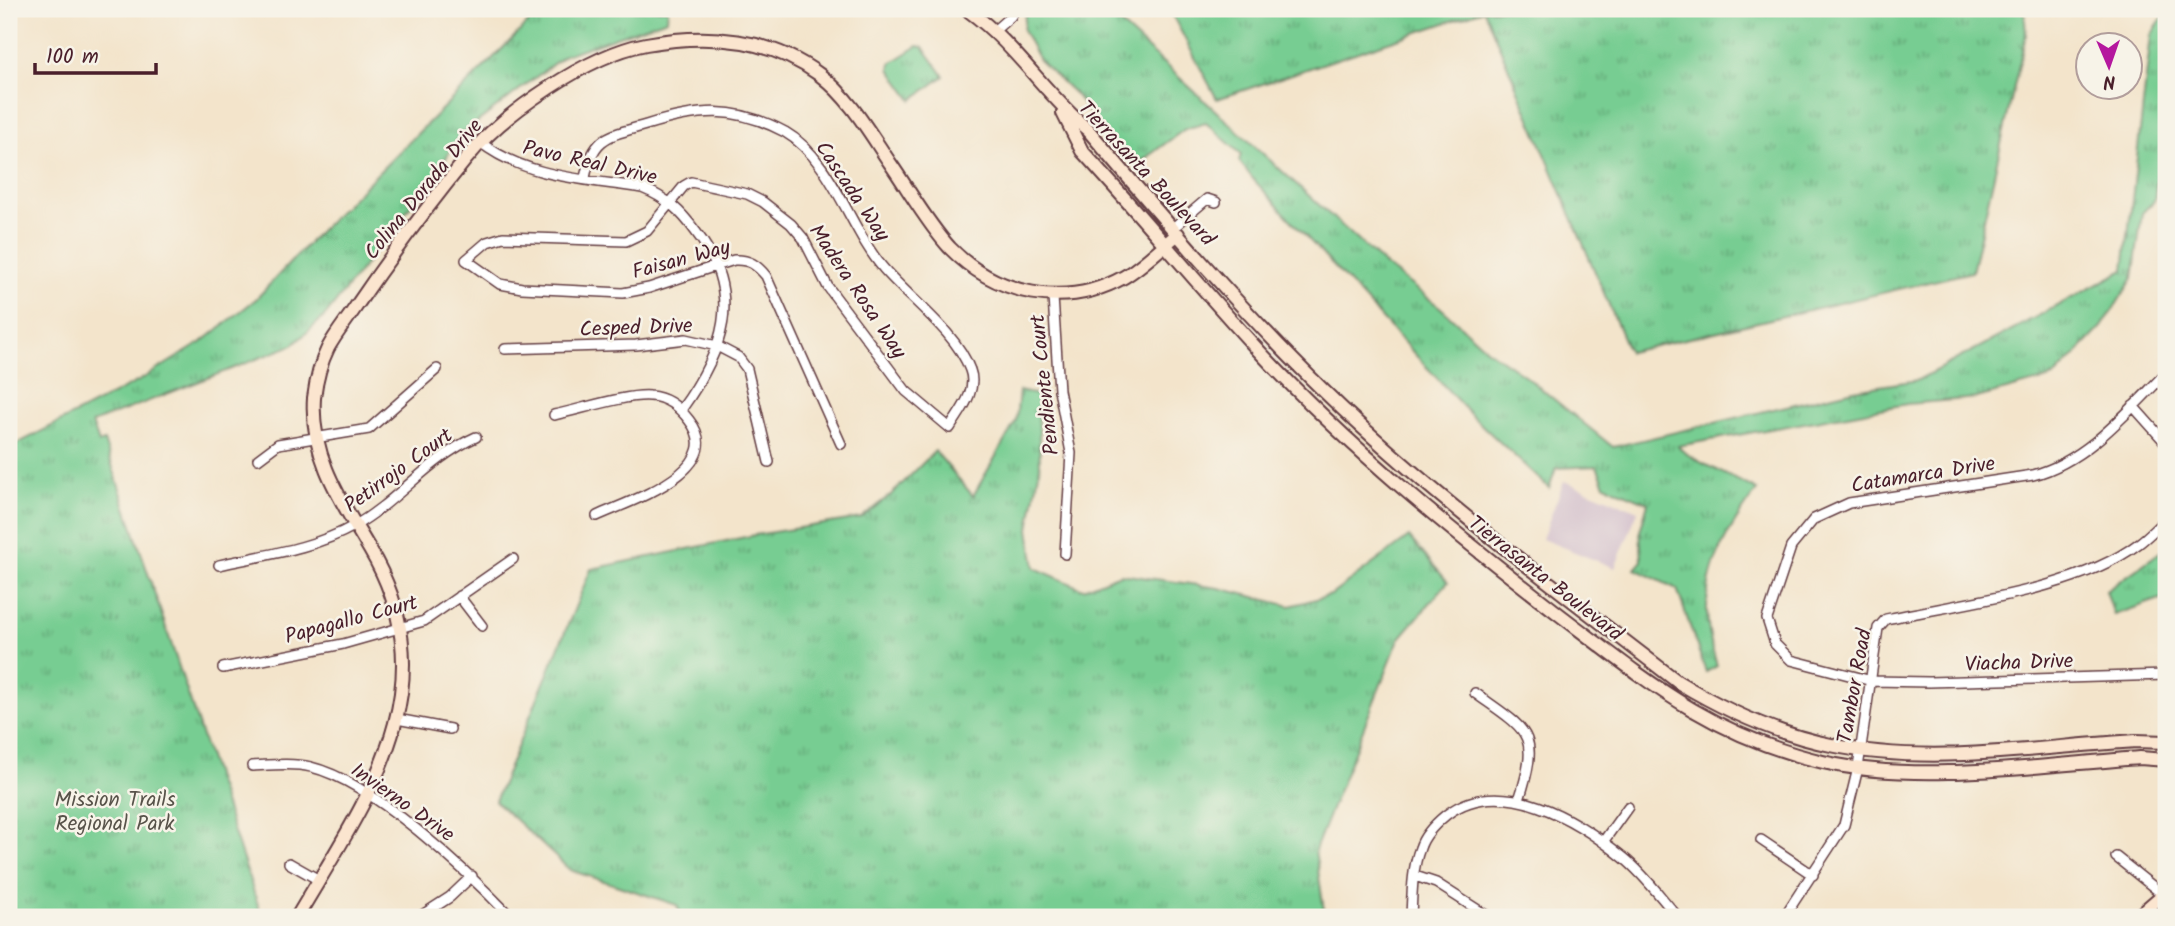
<svg xmlns="http://www.w3.org/2000/svg" width="2175" height="926" viewBox="0 0 2175 926" font-family="Kalam,sans-serif">
  <style>
    .industrial { fill: #d1bdca }
    .grass { fill: url(#grass-tufts); stroke: #60765e; stroke-width: 2 }
    .lines { fill: none; stroke-linecap: round; stroke-linejoin: round }
    .street-casing { stroke: #633d43; stroke-width: 12 }
    .secondary-casing { stroke: #633d43; stroke-width: 16 }
    .street { stroke: #fff; stroke-width: 9 }
    .secondary { stroke: #fbe5cf; stroke-width: 12 }
    .labels { text-anchor: middle; stroke-width: 5; stroke-linejoin: round; paint-order: stroke }
    .street-label { font-size: 21px; fill: #4a1f2b; stroke: #f7f3e8 }
    .park-label { font-size: 21px; fill: #58534a; stroke: #f7f3e8 }
  </style>
  <defs>
    <pattern id="grass-tufts" width="24" height="20" patternUnits="userSpaceOnUse" patternTransform="scale(1.75)"><rect width="24" height="20" fill="#77cd92"/><path d="M3 7l-1-3M5 7V3M7 7l1-3M15 17l-1-3M17 17v-4M19 17l1-3" fill="none" stroke="#64a677"/></pattern>
  </defs>
  <rect width="100%" height="100%" fill="#f7f3e8"/>
  <filter id="ink" filterUnits="userSpaceOnUse"><feTurbulence type="fractalNoise" baseFrequency=".0143" numOctaves="2"/><feDisplacementMap in="SourceGraphic" scale="14" xChannelSelector="R" yChannelSelector="G"/><feConvolveMatrix kernelMatrix="1 2 1 2 8 2 1 2 1" color-interpolation-filters="sRGB"/></filter>
  <filter id="wash" filterUnits="userSpaceOnUse"><feTurbulence type="fractalNoise" baseFrequency=".00686" numOctaves="4" result="noise"/><feDisplacementMap in="SourceGraphic" scale="28" xChannelSelector="R" yChannelSelector="G"/><feGaussianBlur stdDeviation="1.57" result="paint"/><feColorMatrix in="noise" values="0 0 0 0 0 0 0 0 0 0 0 0 0 0 0 0 0 1.4 0 .05"/><feComposite in="paint" operator="in"/></filter>
  <g filter="url(#wash)">
    <rect width="100%" height="100%" fill="#f3e4cb"/>
    <path class="industrial" d="M1564,481L1638,511L1615,568L1542,539Z"/>
    <path class="grass" d="M542,9H668L667,19L565,55L459,136L440,168L325,316L293,345L92,423L99,443L104,441L262,917H9V448L137,382L202,342L256,299L316,235Z
      M1026,9H1104L1385,265L1441,308L1486,349L1524,375L1613,447L1854,390L1918,380L2124,270L2151,35L2166,13V111L2154,201L2142,213L2133,278L2102,327L2054,377L1977,398L1907,404L1678,446C1688,460 1738,479 1757,490C1712,552 1694,590 1717,666L1706,672L1677,589L1635,569L1642,561L1640,531L1648,503L1605,485L1597,466L1556,468L1549,488L1471,415L1254,180L1239,161L1241,154L1206,123L1185,129L1140,162L1112,144L1075,94L1039,60L1023,30Z
      M1169,9H2024L2026,34L1972,272L1629,352L1484,10L1217,99Z
      M918,46L923,47L944,76L912,100L890,69L891,63Z
      M1019,391L1038,395L1040,466L1029,529L1035,568L1083,589L1120,574L1219,588L1290,606L1331,595L1409,537L1448,582L1399,639L1315,850L1325,917H682L677,905L570,870L495,801L591,569L755,535L861,518L893,493L935,451L973,496L1016,421Z
      M2166,548V597L2114,615L2106,591Z"/>
  </g>
  <g filter="url(#ink)">
    <g class="lines">
      <g class="street-casing">
        <path id="street" d="M995,30L1011,16L1015,9
          M480,142C526,178 586,179 642,188C667,198 681,211 696,232C745,295 723,352 681,410
          M585,178C593,136 608,136 646,125C699,109 734,105 785,132C832,159 850,230 884,269C910,299 957,333 970,370C978,391 960,411 950,428L906,391L828,287L803,238L791,224L763,202L747,194L691,182L684,186L647,231L626,241L503,237L487,242L466,260L500,284L522,288L623,293L649,288L734,260C749,259 757,265 766,276L841,444
          M1173,228L1207,199L1216,202
          M1053,297L1059,390L1071,453L1065,554
          M505,349L636,345L686,339L717,346L738,357L747,369L769,462
          M2166,373C2128,411 2087,461 2033,475L1849,503L1814,519L1791,547L1767,619L1775,644L1791,660L1872,681L1929,682L2166,675
          M2133,406L2166,443
          M554,415C579,410 627,394 650,396C667,397 679,407 689,420C729,470 629,501 597,516
          M258,459L278,444L369,429L437,369
          M219,565C264,555 313,549 354,526C398,501 429,458 476,437
          M459,596L482,626
          M223,668L343,644L424,621L513,559
          M1475,693C1528,731 1541,732 1519,800
          M397,719L450,729
          M252,766C272,765 292,763 311,767C373,782 467,871 511,917
          M1761,840L1813,875
          M1603,842L1628,807
          M2116,857L2166,897
          M289,863L319,880
          M1415,876L1436,883L1489,917
          M419,917L450,897L472,876
          M1411,917C1412,896 1412,868 1420,848C1424,835 1435,824 1446,815C1501,772 1579,821 1624,858C1645,875 1660,897 1678,917
          M1784,917L1844,825L1858,768L1878,628L1886,619C1961,603 2078,590 2138,544C2148,537 2157,527 2166,519"/>
      </g>
      <g class="secondary-casing">
        <path id="secondary" d="M969,11C1015,44 1045,94 1088,130C1164,220 1242,311 1326,393C1435,499 1558,589 1678,682C1726,711 1776,734 1831,745C1930,766 2036,747 2136,741L2166,742
          M1063,113L1082,151C1142,216 1198,285 1258,350C1349,448 1455,534 1560,615C1648,682 1712,736 1823,762C1917,784 2043,765 2140,758L2166,760
          M297,917C366,800 451,687 370,550C342,502 310,457 314,398C316,382 321,362 328,348C336,333 348,319 357,305C391,255 428,206 466,159C503,113 588,55 646,44C707,33 769,37 820,75C850,98 869,132 890,163C909,190 927,223 950,248C996,295 1065,310 1124,277C1143,266 1160,248 1178,234
          M2137,917L2166,892"/>
      </g>
      <use href="#street" class="street"/>
      <use href="#secondary" class="secondary"/>
    </g>
  </g>
  <g class="labels">
    <g class="street-label">
      <text transform="translate(590 162) rotate(13)" y="7">Pavo Real Drive</text>
      <text transform="translate(1147 173) rotate(47)" y="7">Tierrasanta Boulevard</text>
      <text transform="translate(423 189) rotate(-51)" y="7">Colina Dorada Drive</text>
      <text transform="translate(853 191) rotate(56)" y="7">Cascada Way</text>
      <text transform="translate(681 259) rotate(-15)" y="7">Faisan Way</text>
      <text transform="translate(858 291) rotate(56)" y="7">Madera Rosa Way</text>
      <text transform="translate(636 327) rotate(-2)" y="7">Cesped Drive</text>
      <text transform="translate(1044 385) rotate(-96)" y="7">Pendiente Court</text>
      <text transform="translate(398 470) rotate(-36)" y="7">Petirrojo Court</text>
      <text transform="translate(1923 474) rotate(-9)" y="7">Catamarca Drive</text>
      <text transform="translate(1546 578) rotate(38)" y="7">Tierrasanta Boulevard</text>
      <text transform="translate(351 619) rotate(-15)" y="7">Papagallo Court</text>
      <text transform="translate(2019 662) rotate(-2)" y="7">Viacha Drive</text>
      <text transform="translate(1854 686) rotate(-80)" y="7">Tambor Road</text>
      <text transform="translate(403 802) rotate(35)" y="7">Invierno Drive</text>
    </g>
    <g class="park-label">
      <text x="115" y="806">Mission Trails<tspan x="115" dy="24">Regional Park</tspan></text>
    </g>
  </g>
  <rect width="2175" height="926" fill="none" stroke="#f7f3e8" stroke-width="35"/>
  <g transform="translate(2109 66) rotate(178)"><circle r="33" fill="#f7f3e8" stroke="#b29e9c" stroke-width="2"/>
  <path d="M0-5L12 26L0 18L-12 26Z" fill="#b5179e"/>
  <text y="-10" font-size="19" font-weight="bold" text-anchor="middle" fill="#4a1f2b">N</text>
  </g>
  <path d="M35 63v10h121v-10" fill="none" stroke="#4a1f2b" stroke-width="3.5"/>
  <text x="46" y="63" font-size="21" fill="#4a1f2b" stroke="#f7f3e8" stroke-width="5" paint-order="stroke">100 m</text>
</svg>
